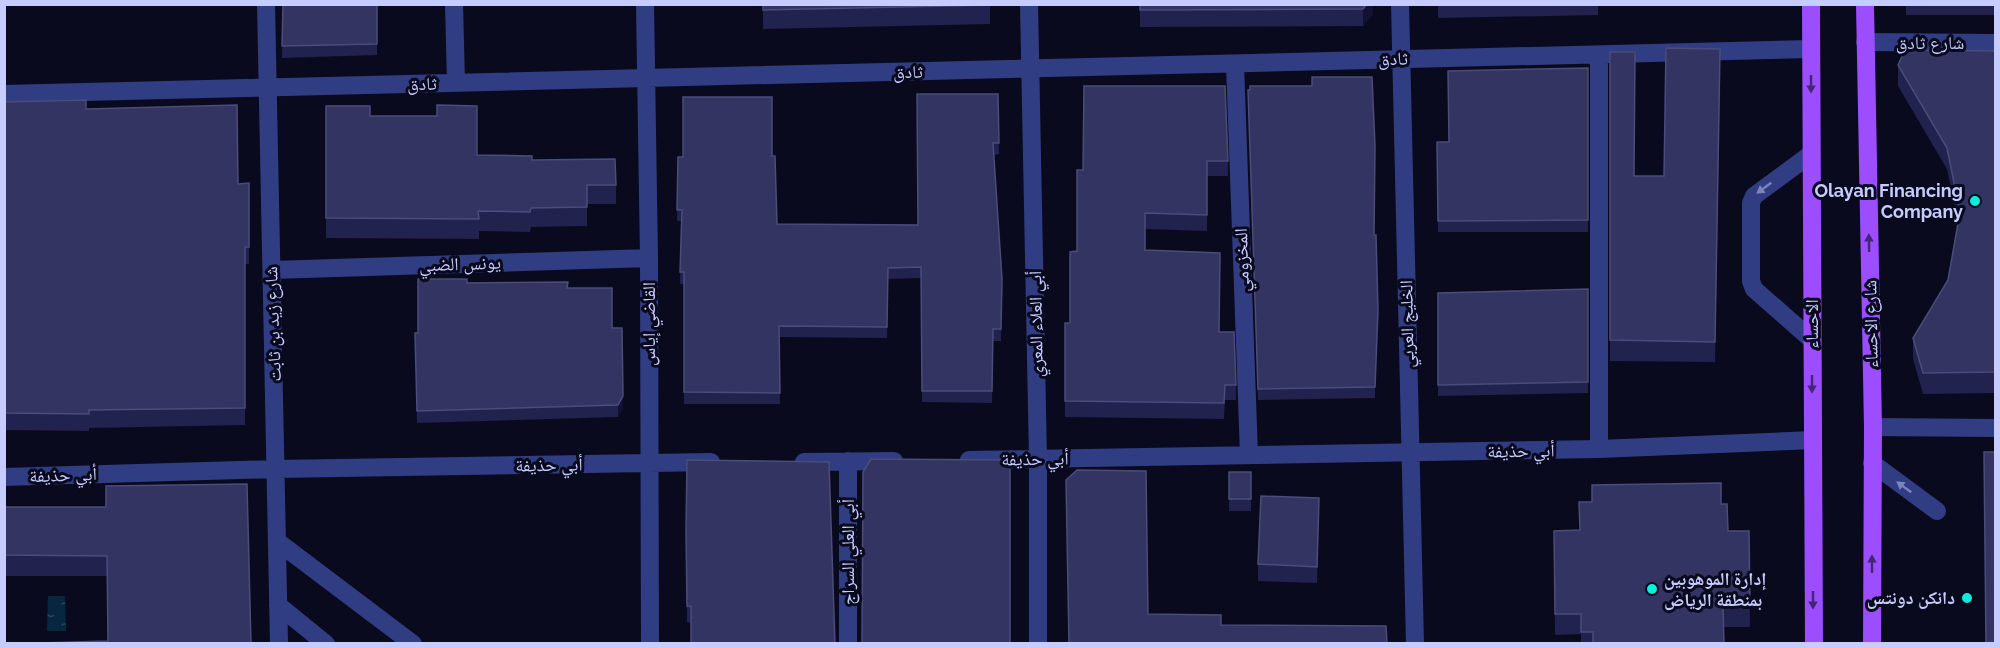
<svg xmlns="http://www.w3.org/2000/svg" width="2000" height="648" viewBox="0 0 2000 648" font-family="Raleway,'Noto Naskh Arabic',sans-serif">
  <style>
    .water { fill: url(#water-ripples) }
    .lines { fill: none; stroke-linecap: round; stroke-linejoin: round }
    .minor { stroke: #313d82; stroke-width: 18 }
    .major { stroke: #9c4eff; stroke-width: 18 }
    .wall { fill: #21224e }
    .shaded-wall { fill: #113 }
    .building { fill: #333461; stroke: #4a4c7a; stroke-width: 1.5 }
    .oneway { fill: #442578 }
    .oneway2 { fill: #7c84c0 }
    .poi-dot { fill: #00f2dd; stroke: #0a0a1e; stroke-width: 2 }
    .labels { text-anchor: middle; stroke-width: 6; stroke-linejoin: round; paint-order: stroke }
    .street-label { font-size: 18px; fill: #c7ccff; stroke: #0a0a1e }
    .poi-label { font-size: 18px; font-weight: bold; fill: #c7ccff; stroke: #0a0a1e; text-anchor: end }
  </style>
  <defs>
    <pattern id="water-ripples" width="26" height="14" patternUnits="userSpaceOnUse" patternTransform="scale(1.5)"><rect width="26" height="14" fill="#072741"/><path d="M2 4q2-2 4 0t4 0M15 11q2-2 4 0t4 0" fill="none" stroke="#2a455e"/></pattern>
  </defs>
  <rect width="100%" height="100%" fill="#0a0a1e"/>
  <path class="water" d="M48,596H65L66,631H47Z"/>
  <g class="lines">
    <path class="minor" d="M266,4L279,644
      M454,4L456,83
      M645,4L649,258L650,644
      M1029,4L1038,459V644
      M1400,4L1415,644
      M1865,42L1996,43
      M1235,64L1249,455
      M4,94L1811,49
      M1811,154L1754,196L1751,203V281L1754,289L1812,340
      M272,270L649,258
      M1873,427L1996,428
      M1599,449V55
      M969,460L1599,449L1813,440
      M804,462L894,461
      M1872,463L1937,511
      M4,477L277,469L711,462
      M278,542L413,644
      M278,605L326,644
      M848,644V461"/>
    <path class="major" d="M1811,4L1814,644
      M1865,4L1873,427L1872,644"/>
  </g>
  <path class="wall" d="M283,4H377V55L282,58Z
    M763,4H990V24L763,29Z
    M1140,4H1373V14L1363,26L1140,27Z
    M1438,4H1598V15L1438,18Z
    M1906,4H1995V15H1906Z
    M1995,51V393L1923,394L1913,359V338L1948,280L1958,223L1947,169L1898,86V65Z
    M1610,52L1635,176H1664L1720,69L1715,362L1610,361Z
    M1588,68V232H1438L1437,142H1449Z
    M1084,86L1228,161V176H1207V231L1145,229V250L1219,332L1236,385V400H1225L1224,419L1065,417V323H1070L1077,251L1083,170Z
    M998,94L999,154L994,155L1002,279L1001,341H993L992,403L922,402L921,278L888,279L887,338L779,337L780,404H684V284H680L681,221H677L678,157L772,156L777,224L918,225Z
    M1248,101L1374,235H1376L1375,398L1258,400Z
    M4,102L86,109L238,184L249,183V264H245V425L89,428V431L4,430Z
    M326,106L370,116L477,155L532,160L616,185V204H587V226L531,227L530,232L479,231V239L326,238Z
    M467,283L567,288L612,328L623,408L618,417L417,423L415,333H418Z
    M1588,289V393L1438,396V293Z
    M687,460L691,623L687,622L686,547Z
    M1229,472H1251V511H1229Z
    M247,484L251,644H4L108,641L107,576H4V507H106V486Z
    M1579,502L1721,504L1728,531H1749L1750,627H1724V644H1581V634L1555,635L1554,531L1580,530Z
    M1319,514L1317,583L1258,581V564Z"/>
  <path class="shaded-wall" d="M1367,4H1373V14L1363,26V9Z
    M623,396V408L618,417V405Z
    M1319,498V514L1317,583V567Z"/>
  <path class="building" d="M283,4H377V44L282,46Z
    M763,4H990V5L763,10Z
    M1140,4H1367L1363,9L1140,10Z
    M1666,48L1720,49L1715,342L1610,340V52H1635L1634,176H1664Z
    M1905,50L1995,51V372L1923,373L1913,338L1948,280L1960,212L1947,148L1898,65Z
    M1588,68V220L1438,221L1437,142H1449L1448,71Z
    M1312,77H1372L1375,146L1374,235H1376L1378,310L1375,387L1258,389L1248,90H1250V86H1312Z
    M1084,86H1225L1228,161H1207V215L1145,213V250L1220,253L1219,332H1234L1236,385H1225L1224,403L1065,401V323H1070V252L1077,251V170H1083Z
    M917,94H998L999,143H993L1002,279L1001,329H993L992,391H922L921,267L888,268L887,327L779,326L780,393L684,392V272H680L682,210H677L678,157H683V97H772V156H775L777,224L918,225Z
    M86,100V109L237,105L238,184L249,183V247H245V408L89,410V414L4,413V102Z
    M437,105L477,106V155L532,156V160L615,159L616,185H587V207L531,208L530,212L478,211L479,219L326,218V106H370V116H437Z
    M418,279H467V283L568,282L567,288H612V328H622L623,396L618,405L417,411L415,333H418Z
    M1588,289V382L1438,385V293Z
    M1984,452H1995V644H1986Z
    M871,459L1010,460V644H862L863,472Z
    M687,460L829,462L835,644H691V606H687L686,531Z
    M1077,470L1146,471L1148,614L1221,615V625L1386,626L1387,644H1069L1066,480Z
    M1229,472H1251V499H1229Z
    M1721,483V504H1727L1728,531H1749L1750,606H1723L1724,644H1593V632H1581V614H1555L1554,531L1580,530L1579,502H1592V485Z
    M247,484L251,644H4L108,641L107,556L4,555V507H106V486Z
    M1261,496L1319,498L1317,567L1258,564Z"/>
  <defs><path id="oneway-solid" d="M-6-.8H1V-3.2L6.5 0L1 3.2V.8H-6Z" transform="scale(1.5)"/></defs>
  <g class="oneway">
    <use href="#oneway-solid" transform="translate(1811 84) rotate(90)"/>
    <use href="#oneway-solid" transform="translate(1869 243) rotate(-91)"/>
    <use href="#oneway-solid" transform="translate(1812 384) rotate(90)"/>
    <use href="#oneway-solid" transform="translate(1872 564) rotate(-90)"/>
    <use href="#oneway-solid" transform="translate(1813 600) rotate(90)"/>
  </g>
  <g class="oneway2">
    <use href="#oneway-solid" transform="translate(1764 188) rotate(144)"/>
    <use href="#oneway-solid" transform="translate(1904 487) rotate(-144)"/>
  </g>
  <g class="poi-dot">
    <circle cx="1975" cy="201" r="6"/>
    <circle cx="1652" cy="589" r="6"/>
    <circle cx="1967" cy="598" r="6"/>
  </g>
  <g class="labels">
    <g class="street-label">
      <text x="1930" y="49">شارع ثادق</text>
      <text transform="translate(1393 59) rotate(-2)" y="6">ثادق</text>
      <text transform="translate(908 72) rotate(-1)" y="6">ثادق</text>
      <text transform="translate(422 84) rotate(-1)" y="6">ثادق</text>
      <text transform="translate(1242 260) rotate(-92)" y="6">المخزومي</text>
      <text transform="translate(460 264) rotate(-2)" y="6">يونس الضبي</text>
      <text transform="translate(273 324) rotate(-92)" y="6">شارع زيد بن ثابت</text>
      <text transform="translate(649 324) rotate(-90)" y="6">القاضي إياس</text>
      <text transform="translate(1036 324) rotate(-91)" y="6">أبي العلاء المعري</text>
      <text transform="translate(1407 324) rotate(-91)" y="6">الخليج العربي</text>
      <text transform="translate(1812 324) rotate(-90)" y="6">الاحساء</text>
      <text transform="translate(1871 324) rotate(-91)" y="6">شارع الاحساء</text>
      <text transform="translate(1521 451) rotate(-1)" y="6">أبي حذيفة</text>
      <text transform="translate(1035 459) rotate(-1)" y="6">أبي حذيفة</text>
      <text transform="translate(549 465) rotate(-1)" y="6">أبي حذيفة</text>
      <text transform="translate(63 475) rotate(-2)" y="6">أبي حذيفة</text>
      <text transform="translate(848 552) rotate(-90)" y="6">أبي العلي السراج</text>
    </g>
    <g class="poi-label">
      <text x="1963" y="197">Olayan Financing<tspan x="1963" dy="21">Company</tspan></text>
      <text x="1664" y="585" text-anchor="start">إدارة الموهوبين<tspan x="1664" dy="21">بمنطقة الرياض</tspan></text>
      <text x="1955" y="604">دانكن دونتس</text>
    </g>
  </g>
  <rect width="2000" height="648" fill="none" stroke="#c7ccff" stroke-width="12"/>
</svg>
